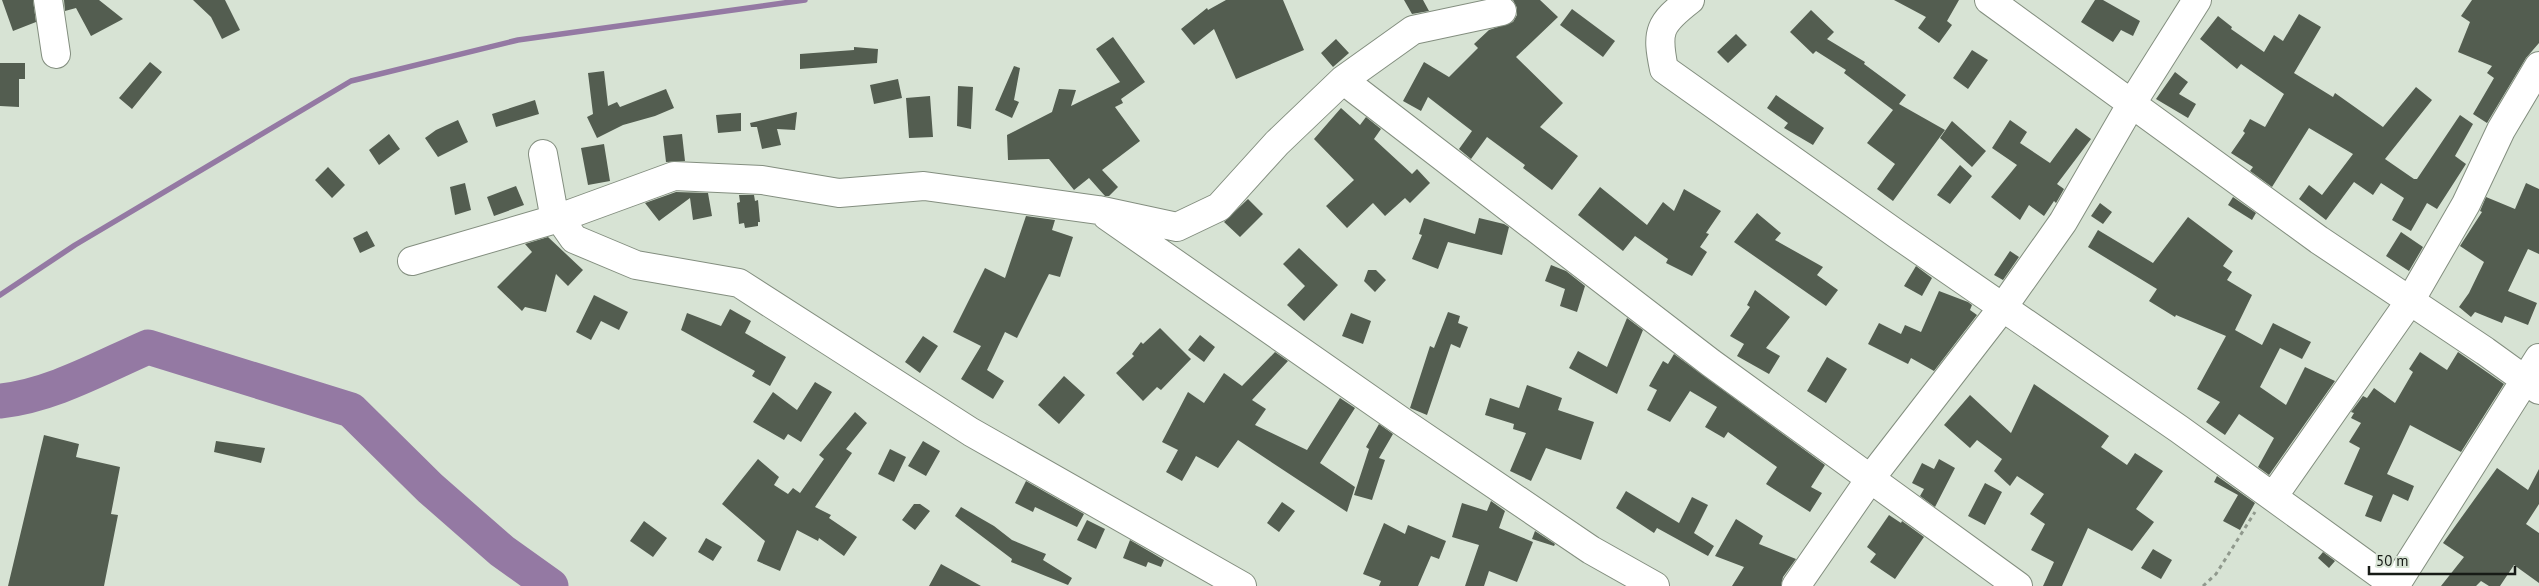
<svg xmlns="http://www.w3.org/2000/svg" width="2539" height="586" viewBox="0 0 2539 586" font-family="'PT Sans',sans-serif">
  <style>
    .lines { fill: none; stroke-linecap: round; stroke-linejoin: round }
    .stream { stroke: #9479a3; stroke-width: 5.5 }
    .river { stroke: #9479a3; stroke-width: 35 }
    .building { fill: #535d50 }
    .minor-casing { stroke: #838e7f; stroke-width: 30 }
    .path { stroke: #90998d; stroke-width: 3; stroke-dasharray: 4 4; stroke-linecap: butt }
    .minor { stroke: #fff; stroke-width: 28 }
  </style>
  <rect width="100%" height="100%" fill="#d7e3d4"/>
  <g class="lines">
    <path class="stream" d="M0,295L75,245L351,81L518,40L805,0"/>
    <path class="river" d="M0,401C51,396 102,367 148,347L351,410L430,488L502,551L551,586"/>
  </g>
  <path class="building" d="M2,0H33L36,22L13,31Z
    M64,0H99L123,19L91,36L76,8L65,11Z
    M193,0H225L240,30L222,39L211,17Z
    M1226,0H1283L1304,50L1236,79L1214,29L1194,45L1181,29L1207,8L1208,10Z
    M1404,0H1423L1429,11L1412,14Z
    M1513,0H1540L1558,17L1516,57L1563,103L1540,127L1578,156L1552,190L1523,168L1525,165L1487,137L1471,159L1459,149L1472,131L1428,97L1421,111L1403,101L1424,62L1449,77L1478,48L1474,44L1489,30L1513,22L1517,15V8Z
    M1894,0H1959L1947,21L1952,25L1939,43L1918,28L1926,17Z
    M2095,0H2103L2140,21L2133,36L2121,30L2113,42L2081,22Z
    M2472,0H2539V43L2526,58L2487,123L2473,114L2494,78L2487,73L2492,66L2458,52L2470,22L2461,16Z
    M1572,9L1615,41L1603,57L1560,25Z
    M1811,10L1834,32L1827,39L1865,62L1864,64L1906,95L1899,104L1945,130L1893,201L1877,189L1895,164L1867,143L1893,110L1844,73L1846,70L1816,51L1813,54L1790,32Z
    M2299,14L2321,27L2294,73L2333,97L2335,93L2383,127L2416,87L2432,100L2385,159L2414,179H2417L2460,115L2473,124L2455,156L2466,164L2437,209L2427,203L2411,231L2392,220L2404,198L2381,183L2373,195L2354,182L2326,220L2299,199L2309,185L2322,195L2353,154L2309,128L2272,187L2250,171L2253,167L2231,153L2245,133L2243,131L2250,119L2265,127L2284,94L2241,64L2237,69L2200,39L2218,16L2232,27L2231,29L2264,52L2274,35L2283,41Z
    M1736,34L1747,45L1728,63L1717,52Z
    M1113,37L1145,82L1121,99L1123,103L1115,107L1140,141L1102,170L1118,187L1109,196H1105L1089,178L1074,190L1049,159L1008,160L1007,135L1052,112L1059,89L1076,90L1071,106L1120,82L1096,49Z
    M1336,39L1349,53L1333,67L1321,53Z
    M854,47L878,49L877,63L800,69V54L854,50Z
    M1972,50L1988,60L1968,89L1953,78Z
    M150,62L162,72L132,109L119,98Z
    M0,63H25V79H19V107L0,106Z
    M1014,66L1020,68L1014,100L1019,102L1012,118L995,110Z
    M604,71L608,106L617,102L620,107L666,89L674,108L655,116L623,125L597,138L587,117L593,114L588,73Z
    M2175,72L2188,82L2179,94L2196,104L2188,118L2156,99Z
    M898,79L902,98L874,104L870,85Z
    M958,86L973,87L971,129L957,126Z
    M1776,95L1824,128L1813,145L1784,128L1788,123L1767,108Z
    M930,96L933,137L909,138L906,98Z
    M535,100L539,114L496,127L492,114Z
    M1341,108L1360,125L1366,117L1381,129L1374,139L1412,174L1417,169L1430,183L1410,203L1405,198L1385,216L1373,203L1347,228L1326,206L1354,180L1314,139Z
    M797,112L795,130L777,129L781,145L762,149L757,127H751L750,123Z
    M741,113V131L718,133L716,115Z
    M458,120L468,142L438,157L425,138L436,130Z
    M2010,120L2027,132L2020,143L2050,163L2076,128L2091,139L2057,184L2064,189L2056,203L2054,201L2044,216L2029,205L2020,220L1991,197L2017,165L1992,148Z
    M1952,121L1986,151L1972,167L1940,138Z
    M389,134L400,149L379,165L369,150Z
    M682,134L685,161L666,162L663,136Z
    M604,144L610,181L588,185L581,148Z
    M1960,165L1972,176L1950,204L1937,195Z
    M328,167L345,185L332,198L315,180Z
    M465,183L471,210L455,215L450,187Z
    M2526,183L2539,189V254L2528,249L2508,291L2537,303L2528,325L2505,316L2502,323L2475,312L2471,317L2459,307L2469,293L2484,262L2460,246L2482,212L2480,211L2486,197L2515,209Z
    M516,186L524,205L494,216L487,197Z
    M1600,187L1647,225L1663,202L1674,211L1684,189L1721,211L1706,233L1709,234L1700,247L1707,252L1692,276L1666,263L1668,259L1635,236L1623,251L1578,215Z
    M676,192L708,193L712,216L693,220L690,198L659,221L645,203Z
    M739,195H754L755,201L758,200L760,222H758V226L745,228L744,223L739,224L737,203L740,202Z
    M2233,197L2256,213L2252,220L2228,205Z
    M1248,199L1263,214L1240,237L1224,222Z
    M2100,203L2112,212L2103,224L2091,216Z
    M1757,213L1781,233L1775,240L1823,267L1817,275L1838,290L1826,306L1734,242Z
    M1026,216L1055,220L1052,230L1073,237L1060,277L1049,274L1017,338L1005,332L987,370L1004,381L993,399L961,379L981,346L953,332L985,268L1005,278Z
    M2188,217L2233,251L2223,266L2232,272L2227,280L2252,295L2235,330L2262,345L2273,323L2311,342L2302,359L2280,348L2260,387L2286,405L2305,367L2335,381L2269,475L2258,467L2274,438L2239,414L2225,435L2206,422L2220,402L2197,389L2226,336L2176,315L2175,317L2149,301L2157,289L2088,247L2098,230L2153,263Z
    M1424,218L1475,234L1479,218L1504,224L1509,227L1502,255L1448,242L1438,269L1412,259L1422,235L1419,234Z
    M367,231L375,246L360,253L353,238Z
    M2401,232L2423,247L2409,271L2386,256Z
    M548,237L583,270L568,286L556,274L546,312L525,307L522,311L497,287L532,252L525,244Z
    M1299,248L1338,285L1304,321L1287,305L1305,286L1283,264Z
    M2010,251L2019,257L2003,280L1994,275Z
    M1551,265L1566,271L1585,286L1577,312L1560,306L1565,289L1545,281Z
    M1916,266L1932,278L1922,296L1904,286Z
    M1368,270H1376L1386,280L1375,292L1364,281Z
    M1755,290L1790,317L1766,348L1780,356L1769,374L1737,356L1744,344L1730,336L1750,307L1747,305Z
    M1939,291L1968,302L1972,305L1970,310L1977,315L1934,371L1911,358L1908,364L1868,344L1879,323L1901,334L1905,325L1921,332Z
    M594,295L628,312L619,330L601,321L591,340L576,332Z
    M730,309L751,321L745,333L786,357L770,386L752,376L755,371L681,330L687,313L721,326Z
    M1448,312L1460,316L1458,323L1468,327L1460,348L1451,344L1427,415L1410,408L1430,346L1434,348Z
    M1351,313L1371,321L1363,344L1342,336Z
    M1627,318L1643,330L1617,394L1569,368L1578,351L1607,367Z
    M1160,328L1191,359L1161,390L1157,387L1143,401L1116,373L1134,356L1132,354L1141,342L1143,344Z
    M1200,335L1215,347L1204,362L1188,350Z
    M923,336L938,346L920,373L905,362Z
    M1275,352L1288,361L1252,400L1266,409L1255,425L1307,450L1340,398L1355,408L1320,463L1355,487L1347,512L1238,440L1218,468L1196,456L1182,481L1166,472L1178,450L1162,442L1188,392L1204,403L1224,373L1242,386Z
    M2420,352L2447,370L2458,352L2504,384L2461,452L2410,425L2387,474L2414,486L2408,501L2393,494L2381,522L2365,516L2373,496L2344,484L2360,448L2349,442L2361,423L2351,418L2354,413L2351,412L2363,396L2367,398L2374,388L2395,403L2413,372L2409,369Z
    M1674,354L1825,465L1811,487L1822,493L1810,512L1766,484L1777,467L1728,432L1724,438L1705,427L1717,407L1690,391L1670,422L1647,410L1657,390L1649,386L1663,361L1668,364Z
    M1827,357L1847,369L1826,403L1807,391Z
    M1064,376L1085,395L1059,424L1038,405Z
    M815,382L832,392L801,442L788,434L784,440L753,422L773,392L797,410Z
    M2034,384L2109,436L2101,447L2127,465L2135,453L2163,471L2136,509L2154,522L2132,551L2088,528L2062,586H2043L2054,562L2031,550L2045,524L2030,514L2044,494L2017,476L2010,486L1994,471L2002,459L1977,440L1970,448L1944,425L1970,395L2011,433Z
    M1527,385L1562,398L1558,410L1594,422L1581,460L1546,448L1531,481L1510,471L1526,433L1513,429L1514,424L1485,415L1490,398L1519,408Z
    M855,412L867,423L846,449L852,453L815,507L831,515L829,518L857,537L844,556L819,538L818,541L797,530L780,571L757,561L765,541L722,504L758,459L779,477L774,485L788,494L793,488L800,493L824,459L819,455Z
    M1379,424L1393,434L1379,458L1385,460L1372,500L1354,495L1369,449L1366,447Z
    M44,435L79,444L76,457L120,467L111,514L118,515L104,586H8Z
    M216,441L265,448L261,463L214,452Z
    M923,441L940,451L926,476L908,466Z
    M890,449L906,457L894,482L878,474Z
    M1939,459L1955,468L1935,507L1920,496L1924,489L1912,483L1922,463L1934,469Z
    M2497,468L2528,490L2539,469V504L2526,524L2539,533V583L2514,565L2500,586H2489L2481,581L2476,586H2441L2464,557L2443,543Z
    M2217,476L2255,503L2240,530L2223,521L2238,495L2214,482Z
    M1026,481L1084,514L1077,527L1035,507L1033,512L1015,503Z
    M1985,483L2002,492L1985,525L1968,516Z
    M1626,491L1679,523L1692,497L1708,505L1694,533L1714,546L1708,556L1657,528L1654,533L1616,508Z
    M1491,501L1505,511L1499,528L1533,542L1517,582L1489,571L1484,586H1465L1479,545L1452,537L1462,503L1487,511Z
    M1282,502L1295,511L1279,532L1267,523Z
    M914,504H920L930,511L915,530L902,520Z
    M961,507L994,526L1012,540L1046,554L1043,560L1072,578L1068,585L1011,562L1012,559L955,516Z
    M1889,515L1901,523L1902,521L1924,537L1895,579L1870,562L1876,554L1867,547Z
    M1736,519L1763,536L1759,544L1796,559L1783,577L1781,586H1732L1744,567L1715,556Z
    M1087,520L1105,529L1096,549L1077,540Z
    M644,521L667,538L653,557L630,541Z
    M1384,523L1405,534L1408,525L1446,541L1439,559L1431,556L1418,586H1379L1381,581L1363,574Z
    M1535,531L1555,544L1554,546L1532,539Z
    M706,538L722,547L713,561L698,552Z
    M1130,540L1164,560L1161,567L1148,562L1146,567L1123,558Z
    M2153,549L2172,560L2161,579L2141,568Z
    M2323,552L2335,561L2329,568L2318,558Z
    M941,564L981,586H929Z"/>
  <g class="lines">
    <g class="minor-casing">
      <path id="minor" d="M48,0L56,54
        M1690,0C1659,24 1656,31 1664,69L1898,235L2179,429L2396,586
        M1989,0L2319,240L2485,351L2539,390
        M1343,80L1711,363L2018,586
        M543,154L553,209L574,239L636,265L739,283L971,432L1242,586
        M1107,216L1404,423L1591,550L1655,586
        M412,261L559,218L674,176L762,180L839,193L924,186L1098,210L1177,227L1219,207L1277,143L1343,80L1413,30L1502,11
        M2273,497L2410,301L2466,204L2501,130L2539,66
        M1796,586L1870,479L2003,307L2063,222L2132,103L2197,0
        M2395,586L2539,358"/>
    </g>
    <path class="path" d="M2203,586L2216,574L2255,512"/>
    <use href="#minor" class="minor"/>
  </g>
  <path d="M2369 566v8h146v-8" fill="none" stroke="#171b16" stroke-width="2.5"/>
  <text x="2376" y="566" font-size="15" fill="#171b16" stroke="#d7e3d4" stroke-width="4" paint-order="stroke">50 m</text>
</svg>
